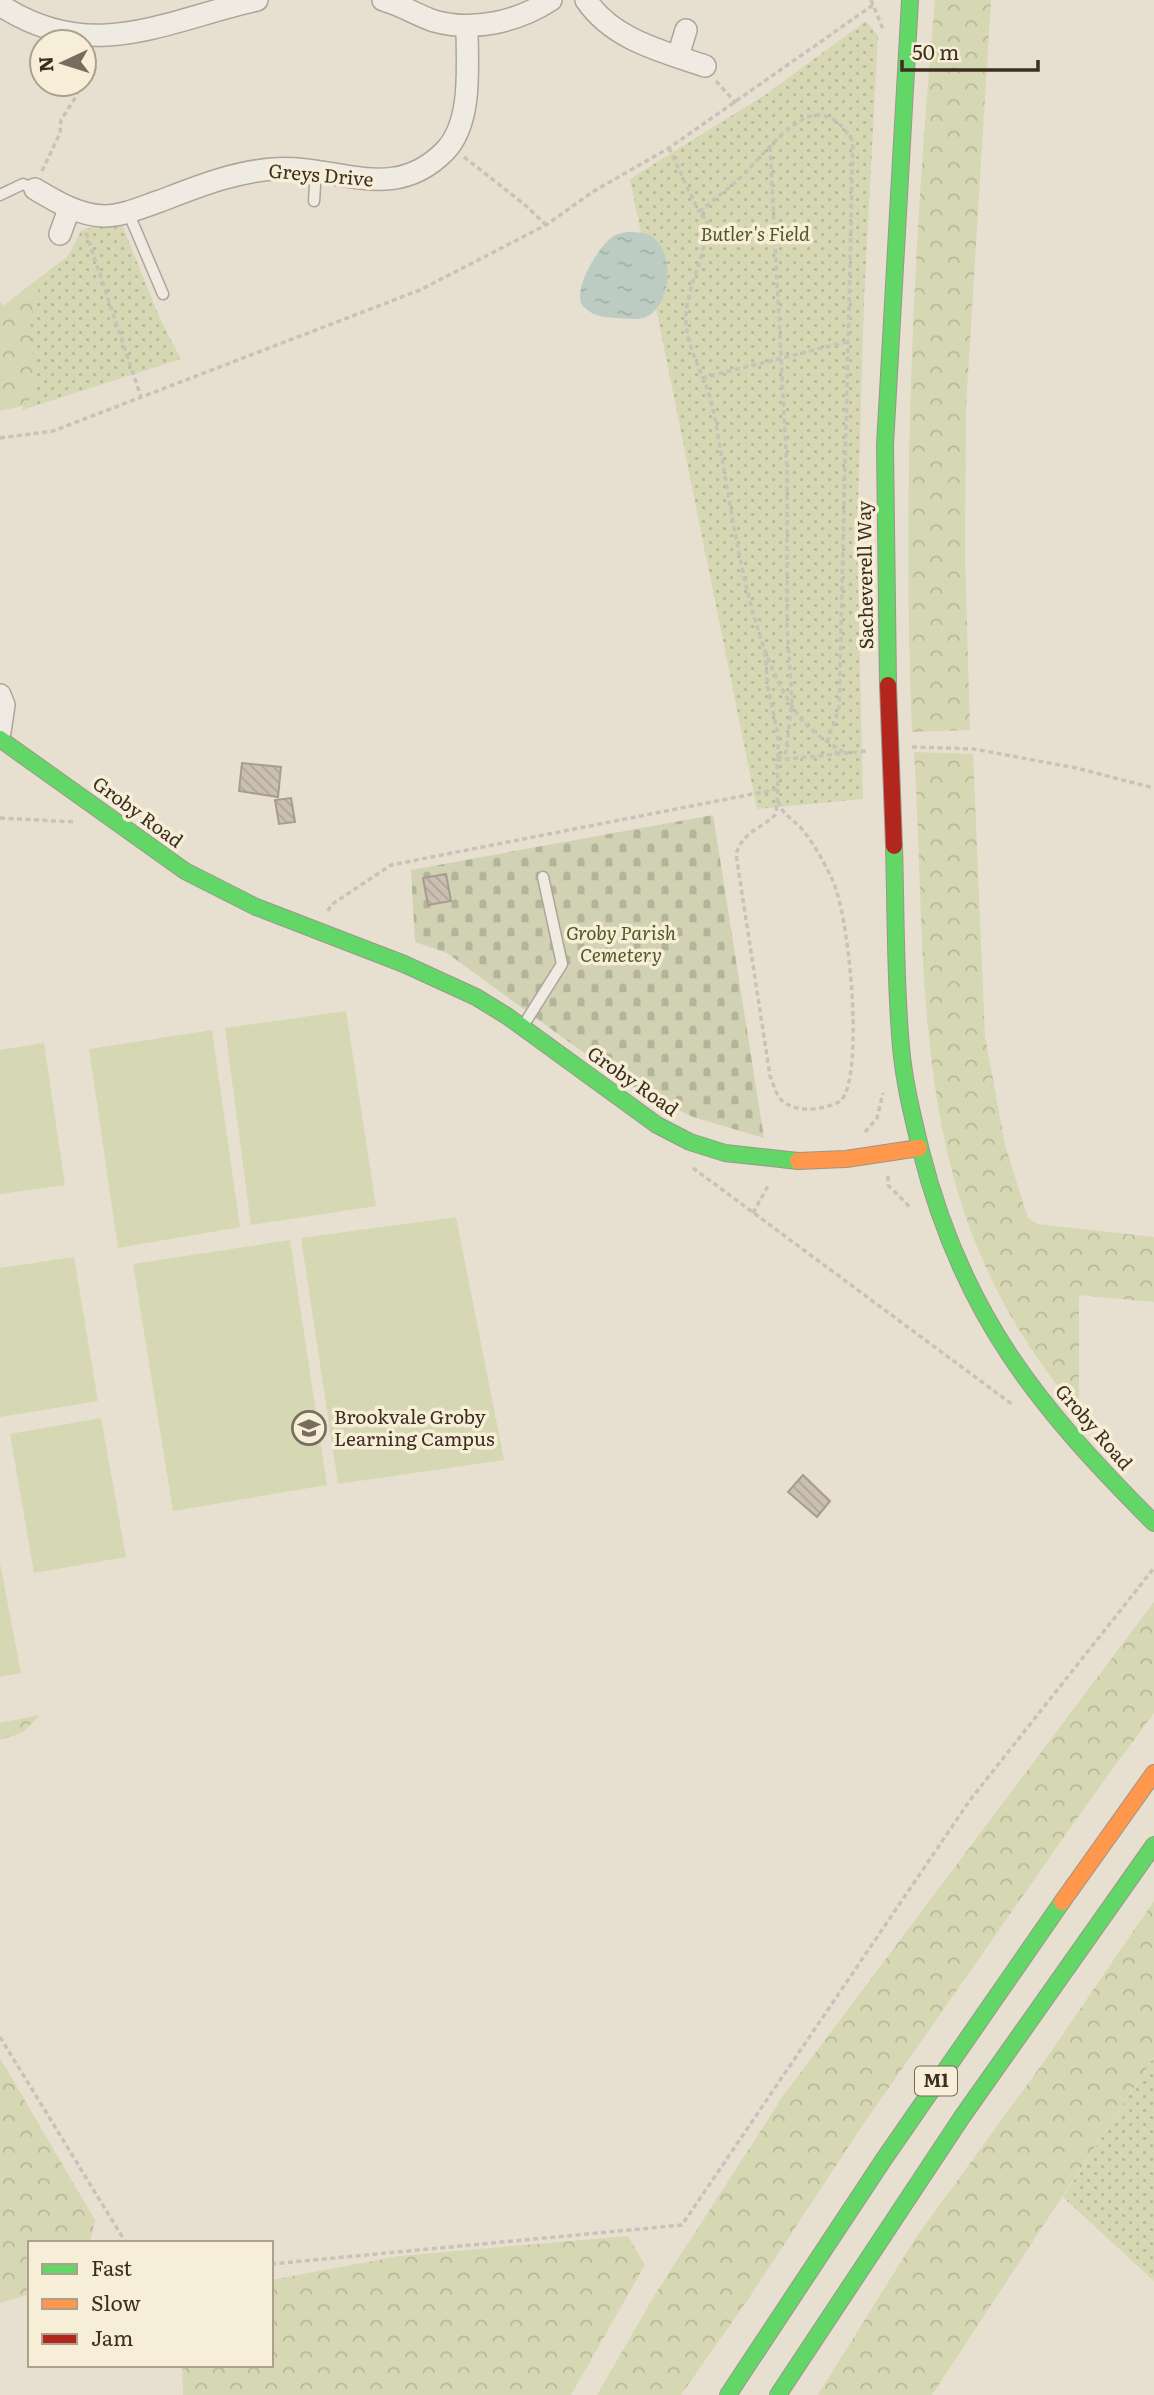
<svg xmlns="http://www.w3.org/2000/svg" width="1154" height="2395" viewBox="0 0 1154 2395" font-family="Literata,serif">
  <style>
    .grass { fill: url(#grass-dots) }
    .forest { fill: url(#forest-crowns) }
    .cemetery { fill: url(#cemetery-stones) }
    .pitch { fill: #d6d7b3 }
    .water { fill: url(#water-ripples) }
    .building { fill: url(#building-back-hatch); stroke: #a89c90; stroke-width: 2 }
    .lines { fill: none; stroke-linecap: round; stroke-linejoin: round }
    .lane-casing { stroke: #ada599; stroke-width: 13 }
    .street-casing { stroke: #ada599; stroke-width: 24 }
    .fast-casing { stroke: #9c958a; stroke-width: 18 }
    .slow-casing { stroke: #9c958a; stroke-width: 18 }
    .jam-casing { stroke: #9c958a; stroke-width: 18 }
    .path { stroke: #c8c2b9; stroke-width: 3.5; stroke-dasharray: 5 3.5; stroke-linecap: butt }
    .lane { stroke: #efebe3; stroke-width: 10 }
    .street { stroke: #efebe3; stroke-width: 21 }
    .fast { stroke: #63d668; stroke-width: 16 }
    .slow { stroke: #ff974d; stroke-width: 16 }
    .jam { stroke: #b3261e; stroke-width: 16 }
    .labels { text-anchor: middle; stroke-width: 7; stroke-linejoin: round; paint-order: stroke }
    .shield { fill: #f7eed8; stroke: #756857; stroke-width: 2 }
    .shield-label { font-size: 18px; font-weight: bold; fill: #3d2e20 }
    .street-label { font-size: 19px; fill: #3d2e20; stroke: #f7eed8 }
    .park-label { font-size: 19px; font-style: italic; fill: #4d5a26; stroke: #f7eed8 }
    .poi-label { font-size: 19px; fill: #3d2e20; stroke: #f7eed8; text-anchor: start }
  </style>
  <defs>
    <pattern id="grass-dots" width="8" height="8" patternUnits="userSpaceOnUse" patternTransform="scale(1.75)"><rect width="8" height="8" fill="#d6d7b3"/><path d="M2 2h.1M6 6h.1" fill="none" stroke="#b9b99a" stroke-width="1.8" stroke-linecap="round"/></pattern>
    <pattern id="forest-crowns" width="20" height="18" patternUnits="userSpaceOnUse" patternTransform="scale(1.75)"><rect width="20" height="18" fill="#d6d7b3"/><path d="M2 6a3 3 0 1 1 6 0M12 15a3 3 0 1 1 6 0" fill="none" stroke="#b9b99a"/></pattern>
    <pattern id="cemetery-stones" width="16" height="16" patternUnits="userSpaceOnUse" patternTransform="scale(1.75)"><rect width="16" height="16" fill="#d1d1b3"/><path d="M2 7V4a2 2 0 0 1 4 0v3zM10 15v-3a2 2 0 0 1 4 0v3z" fill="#b4b49a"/></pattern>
    <pattern id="water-ripples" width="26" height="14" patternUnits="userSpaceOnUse" patternTransform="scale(1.75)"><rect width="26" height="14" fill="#bcccc2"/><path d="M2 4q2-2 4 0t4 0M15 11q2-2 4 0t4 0" fill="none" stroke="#a2b0a6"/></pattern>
    <pattern id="building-back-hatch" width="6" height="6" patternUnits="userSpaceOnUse" patternTransform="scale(1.75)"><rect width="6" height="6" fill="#cbbfb2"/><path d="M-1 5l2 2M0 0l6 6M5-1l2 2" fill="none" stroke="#afa499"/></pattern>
  </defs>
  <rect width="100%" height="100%" fill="#e7e0d1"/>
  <path class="grass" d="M866,21L878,36L864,299L857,539L863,799L757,809L630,179L765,95Z
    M122,225L160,319L181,359L22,410L26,384L3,306L68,256L81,231L91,227Z
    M1154,2057V2281L1063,2197Z"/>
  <path class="forest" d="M935,0H991L966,407L965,556L970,730L912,732C902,488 913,244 935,0Z
    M42,276L30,321L36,394L22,406L0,411V301L3,306Z
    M914,752L973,754L985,1036L1005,1145L1028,1218L1037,1224L1154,1237V1302L1079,1295V1412C905,1209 929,1000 914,752Z
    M1154,1602V1713L1087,1804L862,2126L749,2298L681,2395H597L654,2296L783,2096Z
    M40,1715L22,1733L0,1740V1723Z
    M1154,1901V2057L932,2395H818L915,2239L1048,2056Z
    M0,2058L95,2220L90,2243H30V2294L0,2303Z
    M628,2236L645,2265L571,2395H183L182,2365H271V2280L399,2256Z"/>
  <path class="cemetery" d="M713,815L764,1138L693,1117L628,1085L447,953L415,942L411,870Z"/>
  <path class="pitch" d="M346,1011L376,1206L251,1225L225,1028Z
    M212,1030L240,1227L118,1248L89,1049Z
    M44,1043L65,1185L0,1194V1050Z
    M456,1217L504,1460L338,1484L301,1238Z
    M290,1240L327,1485L173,1511L133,1264Z
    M74,1257L98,1401L0,1417V1268Z
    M101,1418L126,1557L34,1573L10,1434Z
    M0,1563L21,1673L0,1677Z"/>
  <path class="water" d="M627,232C634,232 643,232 649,235C677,249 672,309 643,318C634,320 624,318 615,318C600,317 593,316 582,305C573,288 598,248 612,237C616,234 622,233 627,232Z"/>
  <path class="building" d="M242,763L281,767L278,797L239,791Z
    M291,798L295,822L279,824L275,800Z
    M446,874L451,901L428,905L423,878Z
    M803,1475L830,1501L817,1517L788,1492Z"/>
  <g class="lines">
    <g class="lane-casing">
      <path id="lane" d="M0,195L23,184L35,189
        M314,201L316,170
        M128,212L163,294
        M523,1026L562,964L543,877"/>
    </g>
    <g class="street-casing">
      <path id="street" d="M383,0C401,5 417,15 434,21C473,32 517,22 551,0
        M586,0C613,40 662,51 705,66
        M0,5C92,65 164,21 257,0
        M678,56L686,30
        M35,189C57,202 78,215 104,216C123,216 142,207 160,201C197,187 233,172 273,169C337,164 392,205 445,151C473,122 467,65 467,28
        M60,234L69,209
        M0,695L4,705L0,732"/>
    </g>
    <g class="fast-casing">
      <path id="fast" d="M888,685L885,445L910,0
        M0,739L185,871L256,907L404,964L476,997L507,1016L657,1125L690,1142L725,1153L798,1161
        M894,846C896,913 895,981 901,1047C904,1082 913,1118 921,1151C962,1314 1038,1407 1154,1523
        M728,2395L884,2159L1062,1902
        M778,2395L962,2117L1154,1845"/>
    </g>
    <g class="slow-casing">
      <path id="slow" d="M798,1161L846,1159L919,1148
        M1062,1902L1154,1773"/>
    </g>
    <g class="jam-casing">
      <path id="jam" d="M888,685L894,846"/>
    </g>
    <path class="path" d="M871,0L883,29
      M716,81L736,103
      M770,147L787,471V626L792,702L786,752L777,760
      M669,148L699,212
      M464,157L524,204L546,225
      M42,171L60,133L61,120L77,95L78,84
      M86,233L141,397
      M702,378L846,342
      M0,438L53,431L420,290L546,225L594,191L669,148L873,5
      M765,652L768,688L778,734V758
      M827,742L839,708L853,142C846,129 833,114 816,115C791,116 755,165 737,181C725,191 712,201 699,212L707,220C708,255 684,289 686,324C688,351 706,378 712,405C732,496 743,648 803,721C814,734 831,744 845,753
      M912,747L974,749L1076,768L1154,788
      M778,789L776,814C760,830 744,830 736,854L770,1076C773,1083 775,1091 779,1097C792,1115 824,1110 841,1101C865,1073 849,912 832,879C824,862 813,842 801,828C791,817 782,815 778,800
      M0,818L76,822
      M328,911L331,905L391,865L778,789L777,760L866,751
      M865,1132L877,1118L883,1093
      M693,1168L1013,1405
      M888,1176V1185L911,1208
      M753,1213L769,1184
      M0,2037L126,2243
      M271,2264L682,2225L970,1800L1154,1568"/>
    <use href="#lane" class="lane"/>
    <use href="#street" class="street"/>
    <use href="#fast" class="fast"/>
    <use href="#slow" class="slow"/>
    <use href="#jam" class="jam"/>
  </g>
  <defs>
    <g id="school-ring" transform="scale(1.75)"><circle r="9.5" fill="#f7eed8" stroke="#786c5e" stroke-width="1.5"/><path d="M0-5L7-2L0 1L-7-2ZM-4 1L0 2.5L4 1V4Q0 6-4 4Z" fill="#786c5e"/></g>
  </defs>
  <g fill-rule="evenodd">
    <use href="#school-ring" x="309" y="1428"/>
  </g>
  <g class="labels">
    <rect class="shield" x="915" y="2066.5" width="42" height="29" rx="5"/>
    <g class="shield-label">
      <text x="936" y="2087">M1</text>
    </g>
    <g class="street-label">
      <text transform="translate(321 175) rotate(5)" y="7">Greys Drive</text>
      <text transform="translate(865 575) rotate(-91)" y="7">Sacheverell Way</text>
      <text transform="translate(138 812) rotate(36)" y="7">Groby Road</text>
      <text transform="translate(633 1081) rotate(35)" y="7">Groby Road</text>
      <text transform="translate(1094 1427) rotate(49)" y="7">Groby Road</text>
    </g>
    <g class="park-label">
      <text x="755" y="241">Butler's Field</text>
      <text x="621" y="940">Groby Parish<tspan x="621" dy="22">Cemetery</tspan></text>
    </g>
    <g class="poi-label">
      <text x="334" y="1424">Brookvale Groby<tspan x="334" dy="22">Learning Campus</tspan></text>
    </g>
  </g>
  <rect x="28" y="2241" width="245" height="126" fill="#f7eed8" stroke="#ada18e" stroke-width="2"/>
  <rect x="42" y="2264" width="35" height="10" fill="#63d668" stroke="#ada18e" stroke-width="2"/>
  <text x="91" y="2276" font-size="21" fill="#3d2e20">Fast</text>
  <rect x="42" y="2299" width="35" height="10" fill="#ff974d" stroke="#ada18e" stroke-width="2"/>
  <text x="91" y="2311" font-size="21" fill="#3d2e20">Slow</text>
  <rect x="42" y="2334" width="35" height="10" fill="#b3261e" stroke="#ada18e" stroke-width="2"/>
  <text x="91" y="2346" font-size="21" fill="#3d2e20">Jam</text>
  <g transform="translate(63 63) rotate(266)"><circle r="33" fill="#f7eed8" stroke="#ada18e" stroke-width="2"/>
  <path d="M0-5L12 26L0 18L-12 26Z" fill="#786c5e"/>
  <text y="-10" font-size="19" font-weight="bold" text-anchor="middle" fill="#3d2e20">N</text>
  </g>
  <path d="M902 60v10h136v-10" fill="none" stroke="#3d2e20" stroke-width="3.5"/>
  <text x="912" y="60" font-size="21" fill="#3d2e20" stroke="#f7eed8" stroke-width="5" paint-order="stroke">50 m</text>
</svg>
